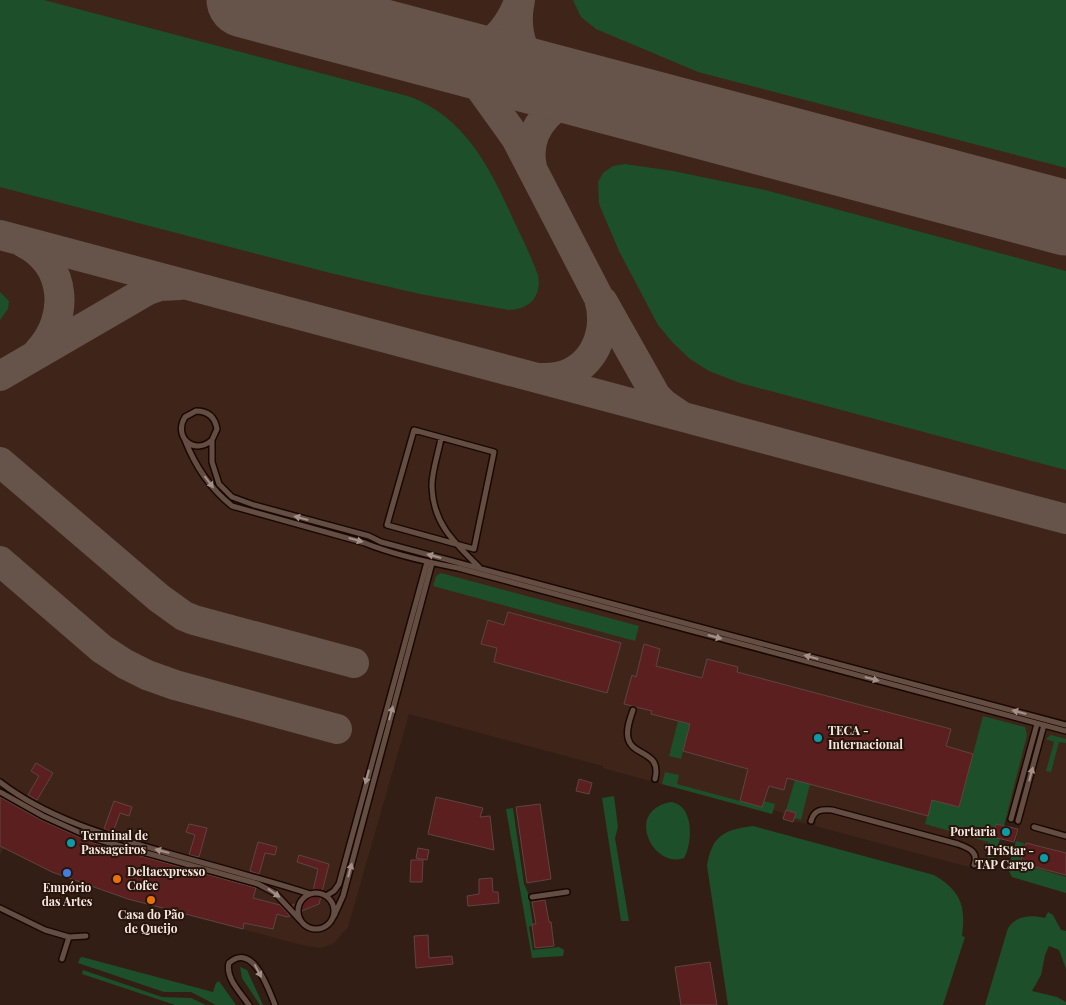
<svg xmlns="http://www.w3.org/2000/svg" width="1066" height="1005" viewBox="0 0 1066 1005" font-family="'Playfair Display',serif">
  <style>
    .built { fill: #3f2519 }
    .green { fill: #1c4f2a }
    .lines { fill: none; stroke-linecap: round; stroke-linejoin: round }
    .taxiway { stroke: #66534a; stroke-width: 30 }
    .runway { stroke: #66534a; stroke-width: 75 }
    .building { fill: #5a1f1e; stroke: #5e4442 }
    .service-casing { stroke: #190802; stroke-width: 8 }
    .service { stroke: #644d43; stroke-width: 5 }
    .oneway { fill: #a59189 }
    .culture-dot { fill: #0f9aa8; stroke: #28150c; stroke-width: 2 }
    .shop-dot { fill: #3f7fe0; stroke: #28150c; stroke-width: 2 }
    .food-dot { fill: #e8710a; stroke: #28150c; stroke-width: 2 }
    .labels { text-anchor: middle; stroke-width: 4; stroke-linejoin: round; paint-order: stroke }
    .poi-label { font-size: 12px; font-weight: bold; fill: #f4e5df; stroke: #28150c; text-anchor: start }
  </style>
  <rect width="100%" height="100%" fill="#331e15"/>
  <path class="built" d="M0,0H1066V893L1008,869L1021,822L999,815L984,871L977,869L978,866L970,864L969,867L815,826L816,822L807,820L806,824L782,818L783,813L774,810L772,814L658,783L659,780L651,777L650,781L603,768V766L409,714L348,927L334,943L321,948L302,945L128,899L91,887L52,872L4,848L0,855Z"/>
  <path class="green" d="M0,0H44L411,97C466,119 490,168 513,219C522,238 531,256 538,275C542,296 530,309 509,310L420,294L330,273L0,187Z
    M573,0H1066V168L698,72L596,29L581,17Z
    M625,164L673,171L765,190L1066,271V470L740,383L709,371L690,359L673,343L658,325L619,251L599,204L598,182L603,173L613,166Z
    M0,292L9,301L8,309L0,320Z
    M441,573L639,626L635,641L433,586L436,576Z
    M983,716L1025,727L1027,735L1004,826L996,824L993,836L1000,839L993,863L987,867L985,866L991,845L988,842L925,824L932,800L959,807Z
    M678,721L690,724L681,759L669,756Z
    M1051,735L1066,739V743L1059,742L1051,772L1046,771L1054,742L1046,739Z
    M665,772L679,775L677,784L762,807L764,801L775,804L772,814L662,784Z
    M795,780L810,784L801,820L794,818L795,813L786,810Z
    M614,796L618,827L615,838L629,921H621L602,798Z
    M671,802C694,805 693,842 684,858C654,870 623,811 671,802Z
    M513,808L524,884L528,893L533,925L529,927L533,950L559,947L564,950L563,956L532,958L506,809Z
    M753,826L934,875C961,891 966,906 962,936L965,937L943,1005H728L707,866C712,835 724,830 753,826Z
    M1016,841L1024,843L1019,863L1066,877V893L1012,877L1008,869Z
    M1048,912L1053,915L1061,930L1066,931V969L1059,950L1049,946L1045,955L1041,975L1032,991L1057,997L1066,1002V1005H985L1008,928C1017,915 1031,915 1045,918Z
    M82,957L213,992L216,983L219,981L236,1005H216L191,992H164L158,990L78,963L80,958Z
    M240,967L247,970L263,1005H260L242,978Z
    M83,970L162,997L191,998L206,1005H175L82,974Z"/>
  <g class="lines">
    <path class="taxiway" d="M520,0C513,32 523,66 555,81C572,89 593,92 610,97
      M437,51L460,66L473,78L516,138L599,298C611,339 587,380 541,378
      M437,51C444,52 451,54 457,54C488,54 508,29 518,4
      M532,167C523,126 559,94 597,96
      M0,235L1066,519
      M24,243C67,265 70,318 38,352
      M603,302L656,396L664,404L680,415
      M0,376L148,290L160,286L180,285
      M0,462L159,598L184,616L194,620L354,663
      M0,561L102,649L125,664L147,675L175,685L337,729"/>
    <path class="runway" d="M244,0L1066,218"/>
  </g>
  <path class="building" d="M508,612L621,643L607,693L494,662L497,648L481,644L488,620L504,625Z
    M644,644L660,649L656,666L702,678L707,659L738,667L737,672L951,729L946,746L973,754L959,807L932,800L928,816L787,778L784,790L769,786L762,807L740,801L748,769L683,751L690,724L651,714L652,711L624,704L632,675L636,677Z
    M36,763L53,773L37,800L28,795L39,776L31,771Z
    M579,779L592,783L589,794L576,791Z
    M0,797L41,820L90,842L256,888L253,898L280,905L290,916L287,917L277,914L273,929L244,923L243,929L128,899L52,872L0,846Z
    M436,797L483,808L480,817L490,816L494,850L428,834Z
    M114,801L132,807L129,816L120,813L113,832L104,829Z
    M540,804L551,879L527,883L516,807Z
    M786,810L796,813L793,822L783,819Z
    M189,824L207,828L199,857L189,855L195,835L186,832Z
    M996,824L1018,829L1014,842L993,837Z
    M258,842L277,847L275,855L265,853L259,874L250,871Z
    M1026,843L1066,853V875L1020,863Z
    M418,848L429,850L427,860L416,858Z
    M299,855L329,864L319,904L299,912L292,905L313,897V891L318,869L297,862Z
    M411,860H423L422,882H410Z
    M492,878L493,892H498L499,903L468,906L467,896L479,894V879Z
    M545,900L549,922H551L554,946L535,948L532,924H536L532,902Z
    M428,935L429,958L452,956L453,964L416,968L414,936Z
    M710,962L717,1005H681L675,967Z"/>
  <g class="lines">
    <g class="service-casing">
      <path id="service" d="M414,430L494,452L474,549L387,525Z
        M441,438C439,451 431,474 432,487C433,524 455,543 479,567
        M185,440C195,466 211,489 232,506L365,543C394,555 427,562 458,568L1066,731
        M212,440C194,456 173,437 185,417L196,411C208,411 215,417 217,429L212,440V462L219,484L232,497L254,505L369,536L381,542L1066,725
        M633,710C630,719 626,729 628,738C632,757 662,750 655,779
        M0,782C52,822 117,838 178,856C222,868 266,880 310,894
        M0,792L43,816L92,838L258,884L275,893L300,920
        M1011,819L1037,724
        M811,821C814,810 821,809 832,810L958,844C969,848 979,852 974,865
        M1018,821L1044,725
        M1034,827L1066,836
        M298 911a18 18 0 1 1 36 0a18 18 0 1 1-36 0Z
        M326,896L334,891L339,884L427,562
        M532,897L567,892
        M0,908L45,930L69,937L86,936
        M334,916L343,896L432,563
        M62,959L69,937
        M249,1005C241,993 225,978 229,963C253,942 268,988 275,1005"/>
    </g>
    <use href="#service" class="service"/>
  </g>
  <defs><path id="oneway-solid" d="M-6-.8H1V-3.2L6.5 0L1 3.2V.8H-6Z" transform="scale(1.25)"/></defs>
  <g class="oneway">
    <use href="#oneway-solid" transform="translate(209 482) rotate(53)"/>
    <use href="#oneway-solid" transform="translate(301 518) rotate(-165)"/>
    <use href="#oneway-solid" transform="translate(356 540) rotate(15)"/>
    <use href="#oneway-solid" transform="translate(434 556) rotate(-165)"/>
    <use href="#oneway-solid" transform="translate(715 637) rotate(15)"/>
    <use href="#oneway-solid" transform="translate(811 657) rotate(-165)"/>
    <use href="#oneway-solid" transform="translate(872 679) rotate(15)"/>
    <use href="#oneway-solid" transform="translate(1019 712) rotate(-165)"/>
    <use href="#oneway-solid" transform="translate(391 713) rotate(-75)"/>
    <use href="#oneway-solid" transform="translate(1031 774) rotate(-75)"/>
    <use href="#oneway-solid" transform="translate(367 777) rotate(105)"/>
    <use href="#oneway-solid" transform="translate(162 851) rotate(-165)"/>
    <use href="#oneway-solid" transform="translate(350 870) rotate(-75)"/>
    <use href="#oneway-solid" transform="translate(274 893) rotate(36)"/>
    <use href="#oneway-solid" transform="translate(258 971) rotate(62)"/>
  </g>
  <g class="culture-dot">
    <circle cx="818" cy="738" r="5"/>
    <circle cx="1006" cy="832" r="5"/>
    <circle cx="71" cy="843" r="5"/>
    <circle cx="1044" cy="858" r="5"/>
  </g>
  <circle class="shop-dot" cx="67" cy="873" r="5"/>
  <g class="food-dot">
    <circle cx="117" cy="879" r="5"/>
    <circle cx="151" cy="900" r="5"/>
  </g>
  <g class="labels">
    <g class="poi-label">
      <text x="828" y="735">TECA -<tspan x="828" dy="14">Internacional</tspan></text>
      <text x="996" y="836" text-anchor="end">Portaria</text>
      <text x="81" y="840">Terminal de<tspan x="81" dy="14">Passageiros</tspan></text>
      <text x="1034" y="855" text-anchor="end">TriStar -<tspan x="1034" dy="14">TAP Cargo</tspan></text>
      <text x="127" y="876">Deltaexpresso<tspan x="127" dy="14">Cofee</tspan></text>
      <text x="67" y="892" text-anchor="middle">Empório<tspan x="67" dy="14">das Artes</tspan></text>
      <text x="151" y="919" text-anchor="middle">Casa do Pão<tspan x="151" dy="14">de Queijo</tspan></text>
    </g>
  </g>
</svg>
